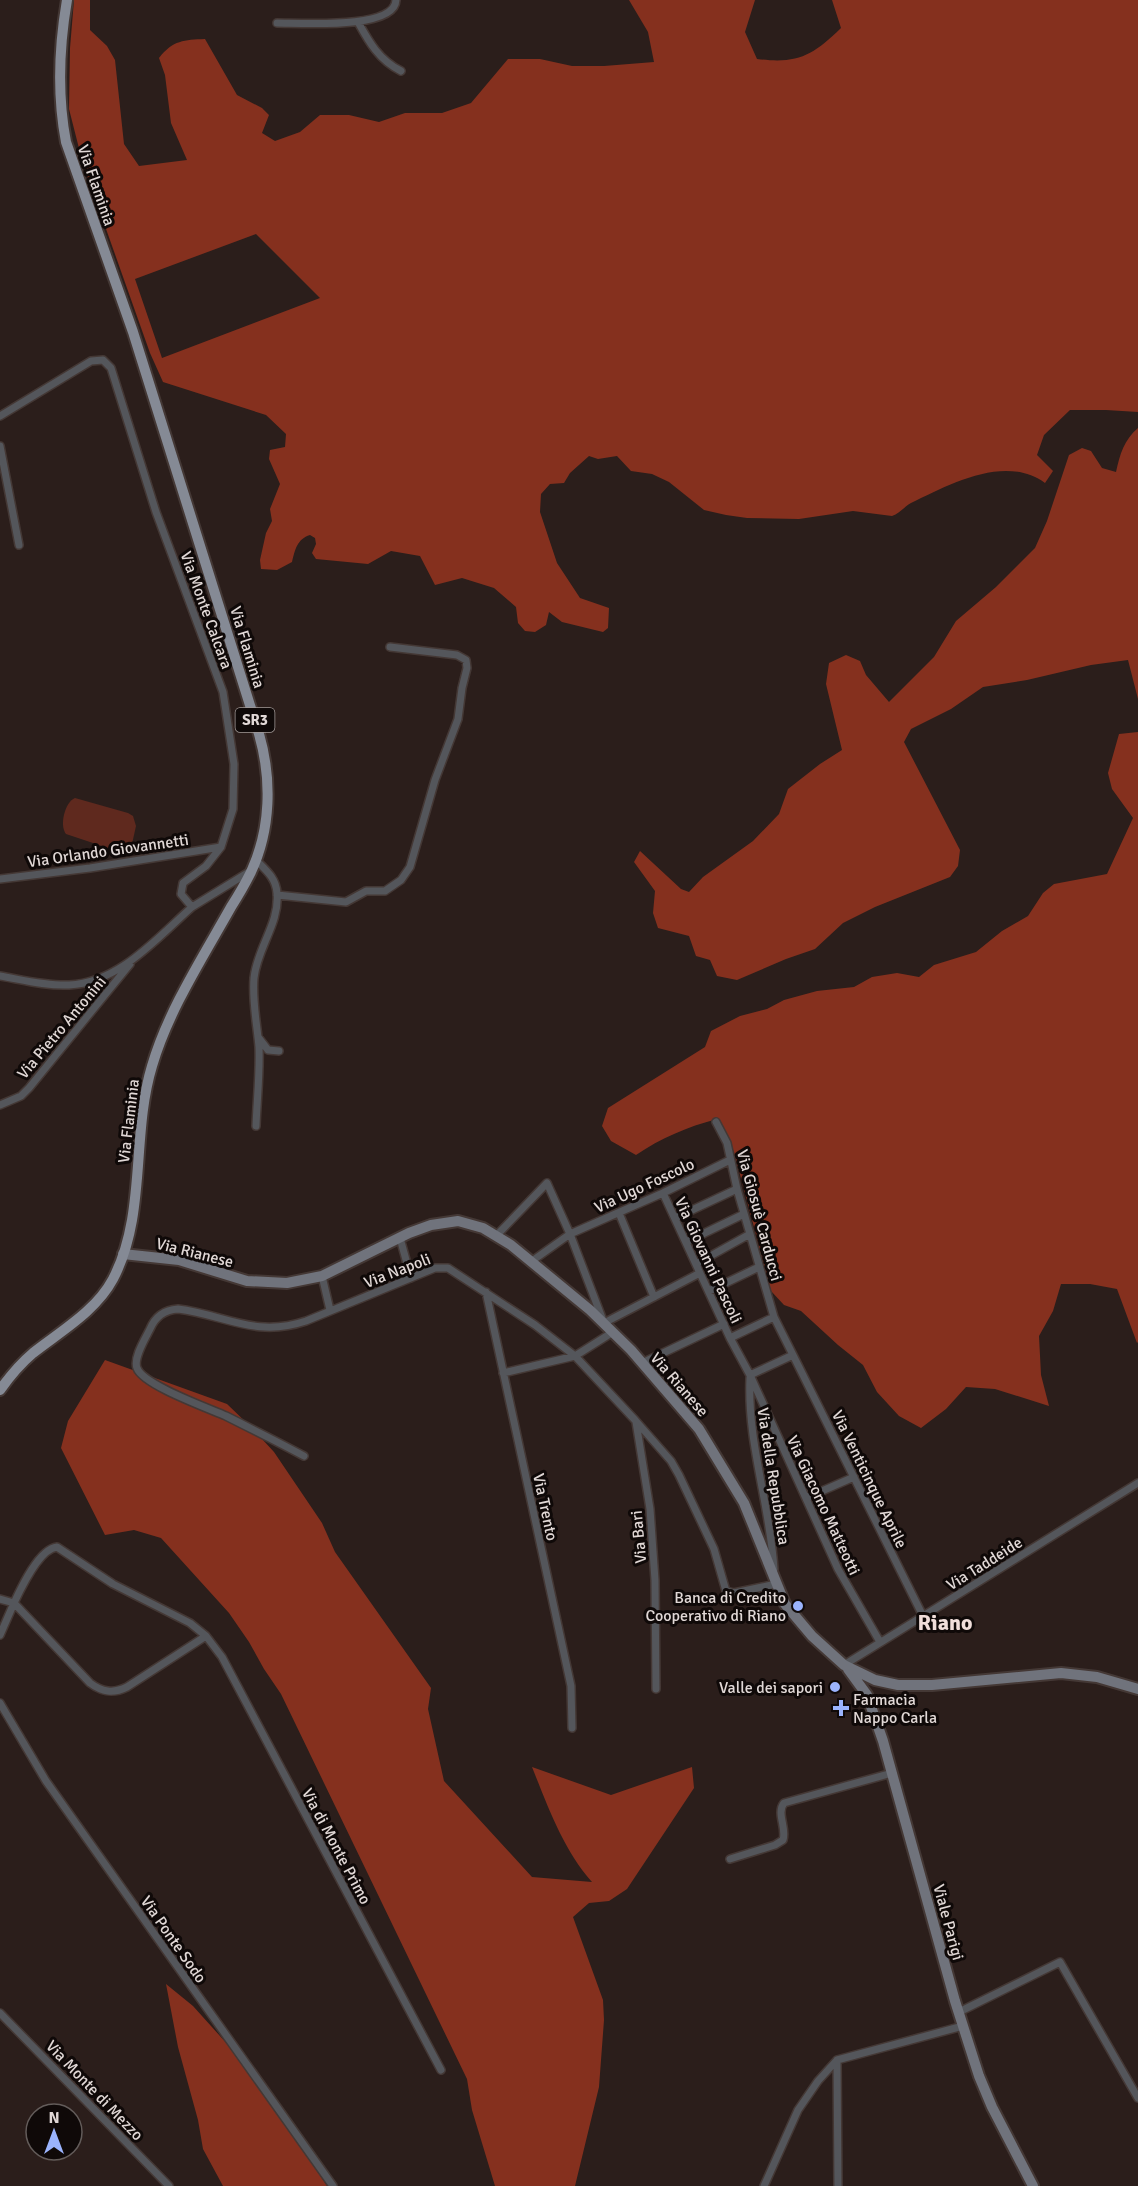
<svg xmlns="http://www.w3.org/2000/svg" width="1138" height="2186" viewBox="0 0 1138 2186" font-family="Signika,sans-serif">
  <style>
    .green { fill: #5f291e }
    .forest { fill: #85301e; fill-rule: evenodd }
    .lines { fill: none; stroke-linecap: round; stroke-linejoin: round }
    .street-casing { stroke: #443835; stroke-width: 10 }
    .secondary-casing { stroke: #443835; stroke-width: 14 }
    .primary-casing { stroke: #443835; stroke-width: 14 }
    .street { stroke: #54565b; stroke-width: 7 }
    .secondary { stroke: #70737c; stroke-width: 10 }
    .primary { stroke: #858a95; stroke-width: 10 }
    .poi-dot { fill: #9bb4fd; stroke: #0f0908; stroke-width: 2 }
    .labels { text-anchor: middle; stroke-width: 6; stroke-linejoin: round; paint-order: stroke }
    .shield { fill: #0f0908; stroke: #a29a98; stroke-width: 1.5 }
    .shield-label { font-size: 15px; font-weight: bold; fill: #e1d8d6 }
    .street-label { font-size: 16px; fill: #e1d8d6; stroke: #0f0908 }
    .poi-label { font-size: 16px; fill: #e1d8d6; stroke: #0f0908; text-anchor: end }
    .district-label { font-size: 22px; font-weight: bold; fill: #f0deda; stroke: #0f0908 }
  </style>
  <rect width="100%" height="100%" fill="#2b1e1b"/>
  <path class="green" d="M75,798L128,813L133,816L136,826L132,844L122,850H114L66,834C59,825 65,802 75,798Z"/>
  <path class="forest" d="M74,0H90V30L107,46L115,60L124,144L139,166L187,160L171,123L165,75L159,58C173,40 184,40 205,39L237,95L262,108L269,115L262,133L275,141L300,132L320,115H349L379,122L405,113H442L471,103L508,59H540L572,66H604L654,62L648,32L629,0H755L745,32L757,59C798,64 812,56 841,28L832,0H1138V412L1106,410H1070L1044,435L1037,455L1053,471L1045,483C1005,454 950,484 911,503C904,507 900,513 892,516L853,511L799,519L747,518L726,515L704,510L669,482L652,474L631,471L617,456L598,459L589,456L570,473L564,483L550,484L541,494L540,512L557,563L580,598L609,608L608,628L603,632L562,622L549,612L546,625L535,632L525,631L518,623L516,607L494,588L462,578L435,585L420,556L391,551L368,564L316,559L312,553L316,544L315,538L310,535C297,539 295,550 292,562L277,570L261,569L260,560L266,533L272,521L270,509L280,484L269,459L270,450L285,447L286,434L266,415L163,382L150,353L83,164L69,109L70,48ZM256,234L320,298L162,358L135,279Z
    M1138,428V699L1128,660L1091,665L1027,680L983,687L951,709L911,729L904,742L960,850L958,866L950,877L875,907L843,923L815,949L786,959L737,980L717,976L710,960L696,956L689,936L658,928L653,913L655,891L634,862L640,851L681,889L689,892L703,877L753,841L779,814L788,789L820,764L842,750L826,684L829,663L846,655L860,661L866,675L889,702L934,657L956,621L996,587L1035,548L1047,521L1069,455L1082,448L1091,451L1102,468L1116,472C1120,454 1124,440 1138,428Z
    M1138,732V1342L1137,1343L1117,1289L1090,1284H1061L1053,1311L1039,1336L1041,1375L1049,1406L995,1389L966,1387L946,1409L921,1428L899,1416L877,1392L863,1365L838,1345L801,1311L784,1305L771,1291L734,1152L717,1119C687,1127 661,1138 636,1155L611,1141L602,1126L608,1108L705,1047L711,1031L740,1016L767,1009L784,1000L817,991L854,987L872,977L897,973L919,977L934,965L976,952L1002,931L1028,916L1043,893L1054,884L1107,874L1133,818L1112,789L1108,773L1119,734Z
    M105,1360L227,1404L252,1428L274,1452L322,1523L335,1552L431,1688L428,1709L444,1781L532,1877L592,1882C563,1849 548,1807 532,1767L611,1795L692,1767L694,1788L627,1889L609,1901L589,1903L573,1917L603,2000L604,2020L599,2087L575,2186H495L472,2110L467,2079L281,1694L264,1669L249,1642L229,1613L161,1538L134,1530L105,1535L61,1448L68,1421Z
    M166,1984L193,2006L247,2066L327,2186H223L203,2149L198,2120L178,2047Z"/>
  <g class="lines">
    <g class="street-casing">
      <path id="street" d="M358,22C369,42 379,60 401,71
        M277,23C300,23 395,30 396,0
        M0,416L91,361L103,360L111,368L156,512L223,692L234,764L233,809L221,847L206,866L183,883L181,894L192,907L249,872
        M0,446L19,545
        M255,859C266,870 276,878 277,893C280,923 257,948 254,978C252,1001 257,1024 259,1047C260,1073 257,1100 256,1126
        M0,879L90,868L221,847
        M277,895L346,902L366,891H385L401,880L410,867L435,780L458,719L462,688L467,668L466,660L457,655L390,647
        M0,976C23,980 46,986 69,985C119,983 157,938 192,907
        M258,1037L268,1050L279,1051
        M0,1105L21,1096L29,1088L130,964
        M716,1122L727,1143L737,1189L774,1317
        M663,1193L730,1338L750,1375L838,1569L880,1642
        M619,1213L654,1297
        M675,1218L737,1189
        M497,1235L547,1183L570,1234L604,1323L700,1273
        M400,1238L411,1278
        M686,1242L744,1214
        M532,1261L570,1234L663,1193L730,1160
        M696,1264L750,1234
        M322,1276L330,1310
        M709,1291L759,1267
        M486,1292L571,1686L572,1728
        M730,1338L774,1317L793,1355L750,1375
        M793,1355L923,1616
        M642,1363L724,1324
        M503,1373L575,1356L613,1332
        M750,1378C747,1443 770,1504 774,1569
        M636,1422L650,1509L655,1580L656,1689
        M304,1456C278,1442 252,1429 226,1416C208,1408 143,1385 137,1368C133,1358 145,1339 150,1329C155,1317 164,1310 178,1309C226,1315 255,1338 306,1321L435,1268H448L535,1325L575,1356L635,1420L671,1461L679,1475L714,1549L726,1591L734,1593L776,1584
        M806,1498L854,1477
        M0,1599L14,1603L0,1635
        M206,1636L190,1623L113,1584L57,1547C39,1549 21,1588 14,1603L90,1683C102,1692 113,1694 127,1687L206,1636L222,1657L441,2070
        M844,1665L1138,1483
        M0,1703L46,1781L333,2186
        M730,1859L775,1845L783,1840C787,1828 776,1813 784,1803L892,1773
        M959,2012L1060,1962L1138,2098
        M0,2013L169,2186
        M837,2060L838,2186
        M764,2186L798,2110L818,2081L837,2060L963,2026"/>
    </g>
    <g class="secondary-casing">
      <path id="secondary" d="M123,1254L179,1260L247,1281L287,1283L322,1276L409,1233L431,1225L458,1221L483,1228L511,1245L590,1310L631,1350L699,1429L744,1503L785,1604L812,1636L844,1665L875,1680L898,1685H932L1061,1673L1097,1677L1138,1689
        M848,1669L867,1695L883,1741L955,2001L979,2076L992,2107L1033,2186"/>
    </g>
    <g class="primary-casing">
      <path id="primary" d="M0,1390C10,1376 20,1364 33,1353C61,1331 96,1311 113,1279C147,1214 131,1135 152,1066C168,1011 203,957 231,907C238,896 245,884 251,872C271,829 272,779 259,734L133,332L66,142C57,95 59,47 67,0"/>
    </g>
    <use href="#street" class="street"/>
    <use href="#secondary" class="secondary"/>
    <use href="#primary" class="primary"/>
  </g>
  <g class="poi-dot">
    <circle cx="798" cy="1606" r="6"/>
    <circle cx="835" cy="1687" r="6"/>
    <path d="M838 1699h6v6h6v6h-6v6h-6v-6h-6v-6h6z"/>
  </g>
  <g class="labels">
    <rect class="shield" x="235.5" y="708" width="39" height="24" rx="4.5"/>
    <g class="shield-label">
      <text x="255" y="725">SR3</text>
    </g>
    <g class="street-label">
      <text transform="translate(97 185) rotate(71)" y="6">Via Flaminia</text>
      <text transform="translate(207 610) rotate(70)" y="6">Via Monte Calcara</text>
      <text transform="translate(248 647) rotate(73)" y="6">Via Flaminia</text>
      <text transform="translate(108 850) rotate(-8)" y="6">Via Orlando Giovannetti</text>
      <text transform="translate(61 1027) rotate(-50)" y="6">Via Pietro Antonini</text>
      <text transform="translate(128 1121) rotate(-83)" y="6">Via Flaminia</text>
      <text transform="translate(644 1185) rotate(-25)" y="6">Via Ugo Foscolo</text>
      <text transform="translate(760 1215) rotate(75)" y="6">Via Giosuè Carducci</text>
      <text transform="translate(195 1252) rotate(14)" y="6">Via Rianese</text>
      <text transform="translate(709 1260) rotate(65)" y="6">Via Giovanni Pascoli</text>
      <text transform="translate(397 1270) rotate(-21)" y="6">Via Napoli</text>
      <text transform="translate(680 1384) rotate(49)" y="6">Via Rianese</text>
      <text transform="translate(774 1476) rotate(81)" y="6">Via della Repubblica</text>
      <text transform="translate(870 1479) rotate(64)" y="6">Via Venticinque Aprile</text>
      <text transform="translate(824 1505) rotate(65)" y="6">Via Giacomo Matteotti</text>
      <text transform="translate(546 1507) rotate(78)" y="6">Via Trento</text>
      <text transform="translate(638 1537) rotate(-95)" y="6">Via Bari</text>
      <text transform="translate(984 1563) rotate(-32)" y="6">Via Taddeide</text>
      <text transform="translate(337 1846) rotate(62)" y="6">Via di Monte Primo</text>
      <text transform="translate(949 1922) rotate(75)" y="6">Viale Parigi</text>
      <text transform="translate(174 1939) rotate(55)" y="6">Via Ponte Sodo</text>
      <text transform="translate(95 2090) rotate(46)" y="6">Via Monte di Mezzo</text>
    </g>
    <g class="poi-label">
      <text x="786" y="1603">Banca di Credito<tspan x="786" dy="18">Cooperativo di Riano</tspan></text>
      <text x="823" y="1693">Valle dei sapori</text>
      <text x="853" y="1705" text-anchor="start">Farmacia<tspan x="853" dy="18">Nappo Carla</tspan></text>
    </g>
    <g class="district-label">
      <text x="945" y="1630">Riano</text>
    </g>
  </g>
  <g transform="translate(54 2132)"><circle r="28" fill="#0f0908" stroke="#635c5a" stroke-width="1.5"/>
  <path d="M0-4.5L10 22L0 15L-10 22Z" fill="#9bb4fd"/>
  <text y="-9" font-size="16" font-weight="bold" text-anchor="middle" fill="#e1d8d6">N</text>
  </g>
</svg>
